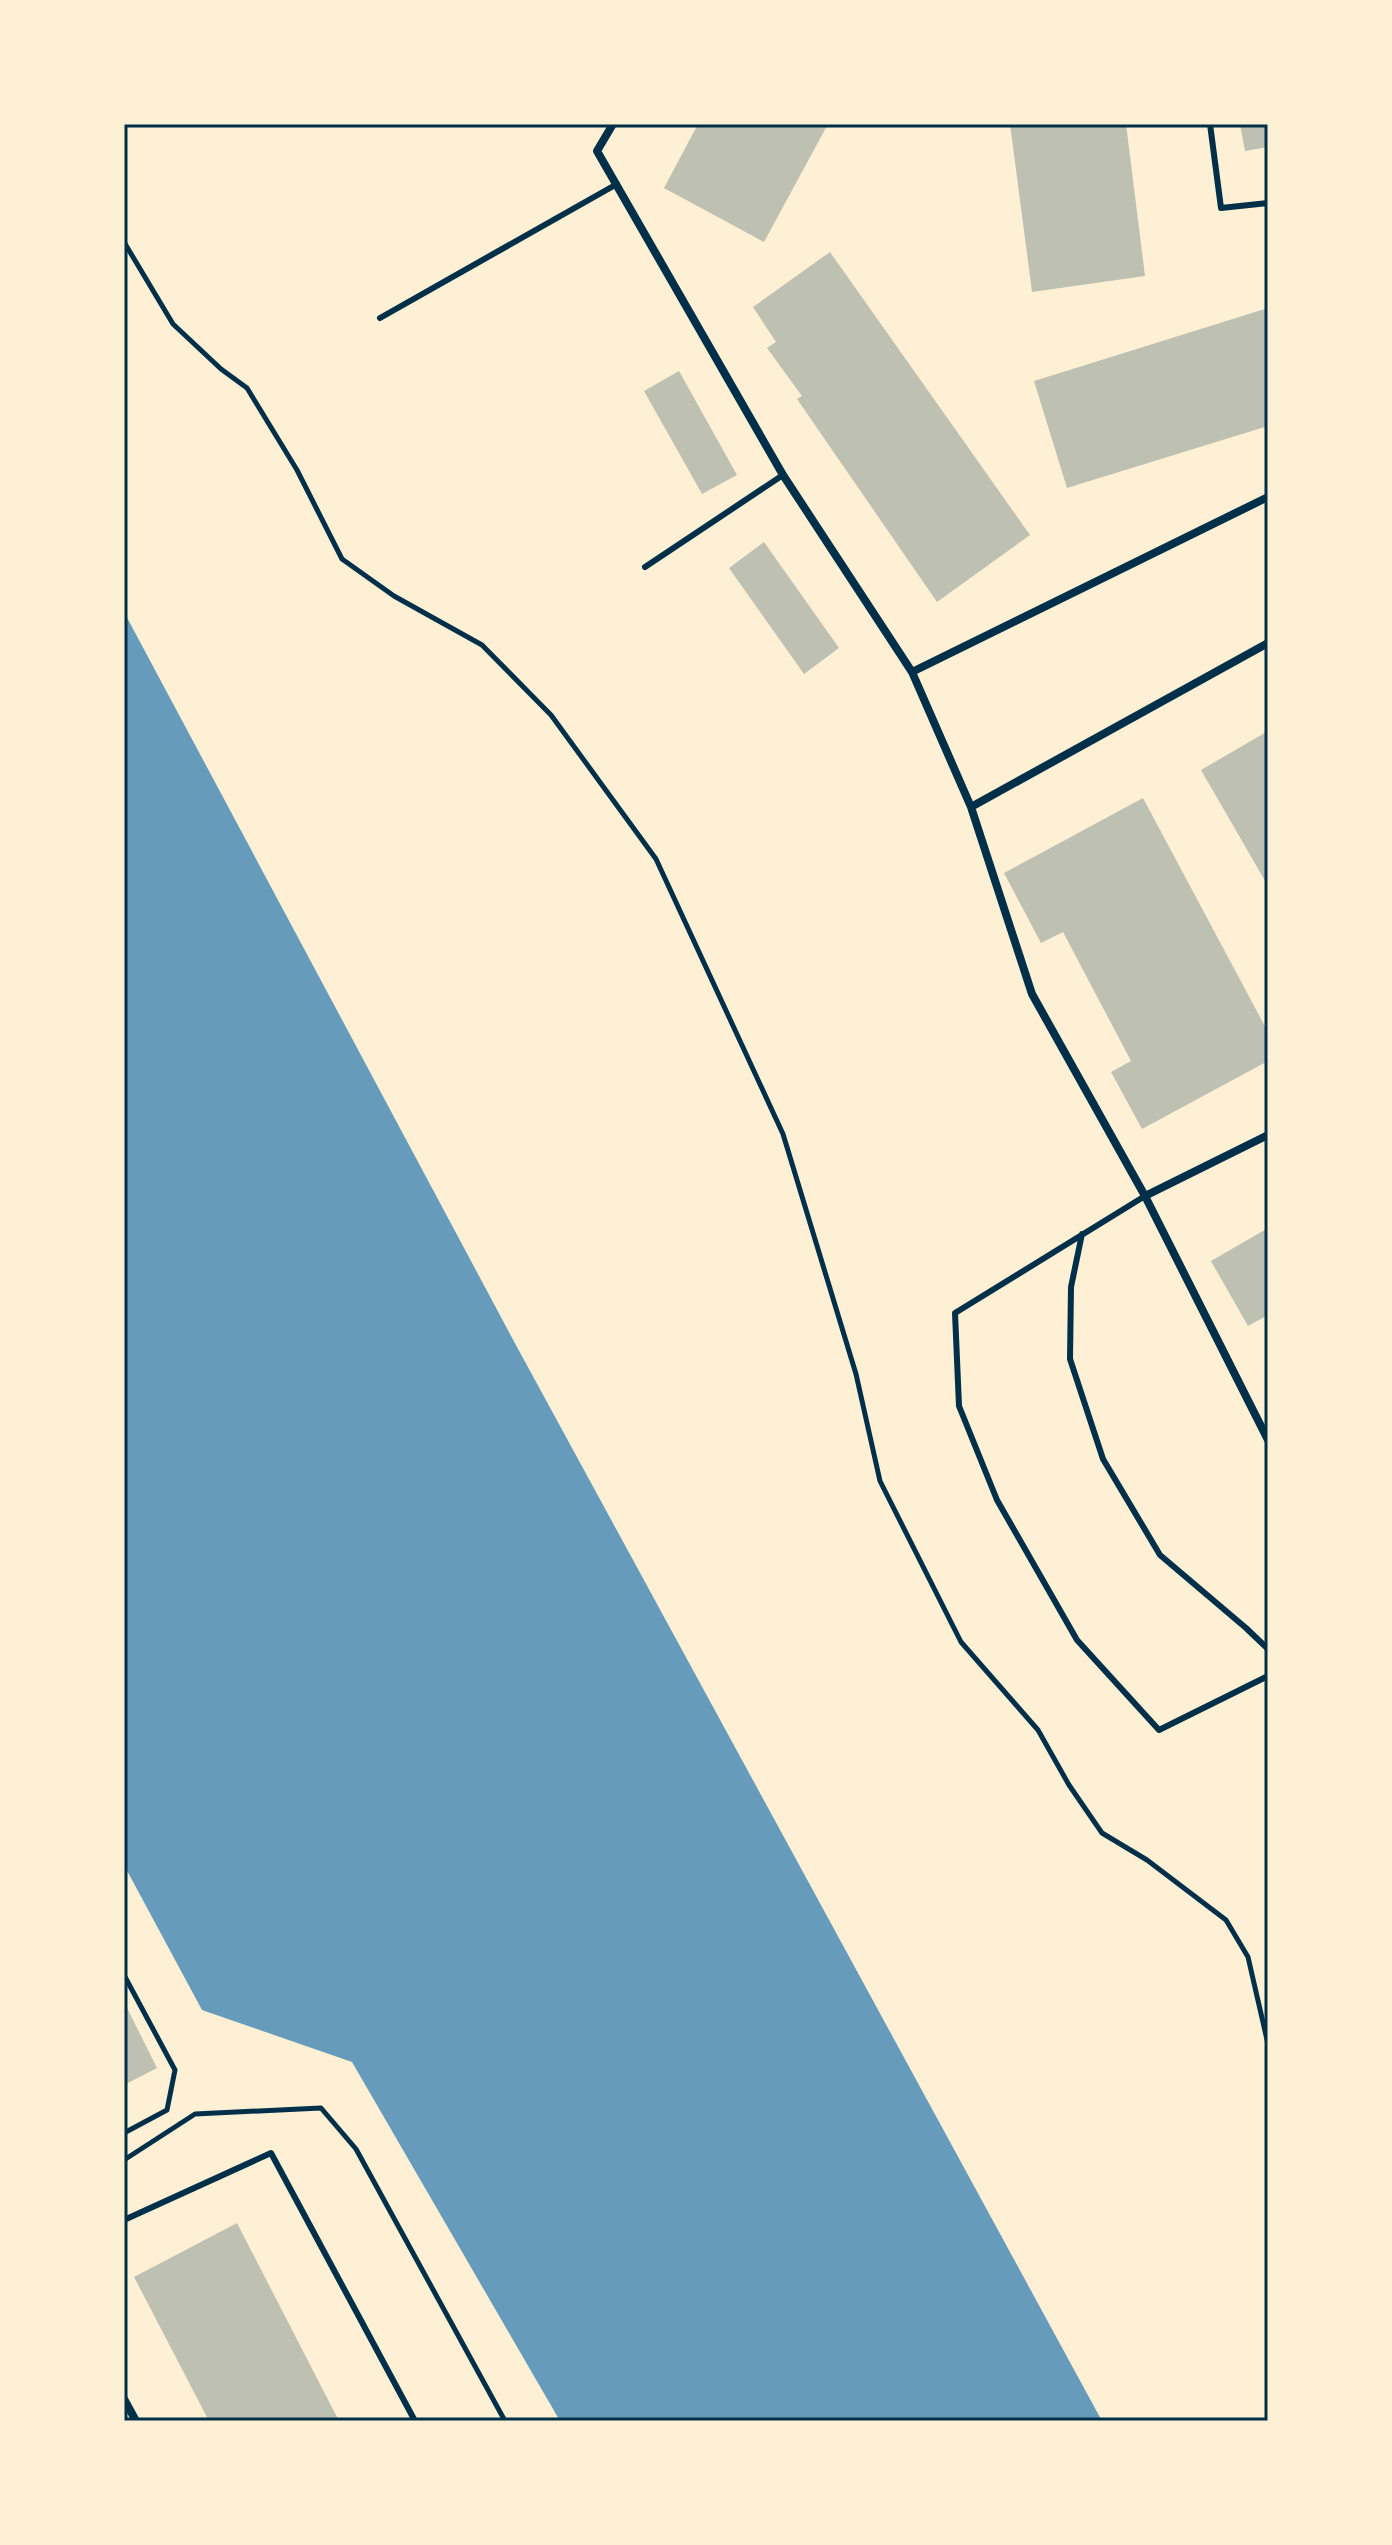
<svg xmlns="http://www.w3.org/2000/svg" width="1392" height="2545" viewBox="0 0 1392 2545" font-family="Raleway,sans-serif">
  <style>
    .water { fill: #669bbc }
    .building { fill: #bec0b2 }
    .lines { fill: none; stroke-linecap: round; stroke-linejoin: round }
    .path { stroke: #003049; stroke-width: 5 }
    .service { stroke: #003049; stroke-width: 6 }
    .minor { stroke: #003049; stroke-width: 8 }
    .neatline { fill: none; stroke: #003049; stroke-width: 3 }
  </style>
  <rect width="100%" height="100%" fill="#fdf0d5"/>
  <path class="water" d="M124,612L517,1347L1102,2421H560L352,2062L202,2010L124,1865Z"/>
  <path class="building" d="M698,124H828L764,242L664,188Z
    M1010,124H1126L1145,276L1032,292Z
    M1240,124H1268V147L1245,151Z
    M830,252L1030,535L937,602L797,399L802,396L767,348L776,342L753,307Z
    M1268,308V426L1067,488L1034,381Z
    M679,371L737,475L702,494L644,391Z
    M764,542L839,648L804,674L729,568Z
    M1268,731V886L1201,770Z
    M1143,798L1268,1032V1061L1142,1129L1111,1072L1131,1061L1063,932L1041,943L1004,873Z
    M1268,1228V1315L1248,1326L1211,1261Z
    M124,2002L157,2068L124,2085Z
    M237,2223L339,2421H209L134,2277Z"/>
  <g class="lines">
    <path class="path" d="M124,242L173,324L221,369L247,388L297,470L342,559L394,596L482,645L551,715L656,859L783,1134L856,1374L880,1481L961,1642L1038,1730L1069,1785L1102,1833L1147,1860L1226,1920L1248,1957L1268,2044
      M124,1975L175,2070L167,2110L124,2133
      M124,2160L195,2114L321,2108L356,2149L505,2421"/>
    <path class="service" d="M1210,124L1221,208L1268,203
      M380,318L617,184
      M645,567L783,475
      M1145,1196L955,1313L959,1406L997,1500L1077,1640L1159,1730L1268,1676
      M1082,1234L1071,1287L1070,1359L1103,1459L1160,1555L1246,1628L1268,1649
      M124,2220L271,2153L415,2421"/>
    <path class="minor" d="M613,124L597,151L783,475L912,672L971,807L1032,994L1145,1196L1268,1440
      M912,672L1268,497
      M971,807L1268,643
      M1145,1196L1268,1135
      M124,2399L136,2421"/>
  </g>
  <rect width="1392" height="2545" fill="none" stroke="#fdf0d5" stroke-width="252"/>
  <rect x="126" y="126" width="1140" height="2293" class="neatline"/>
</svg>
